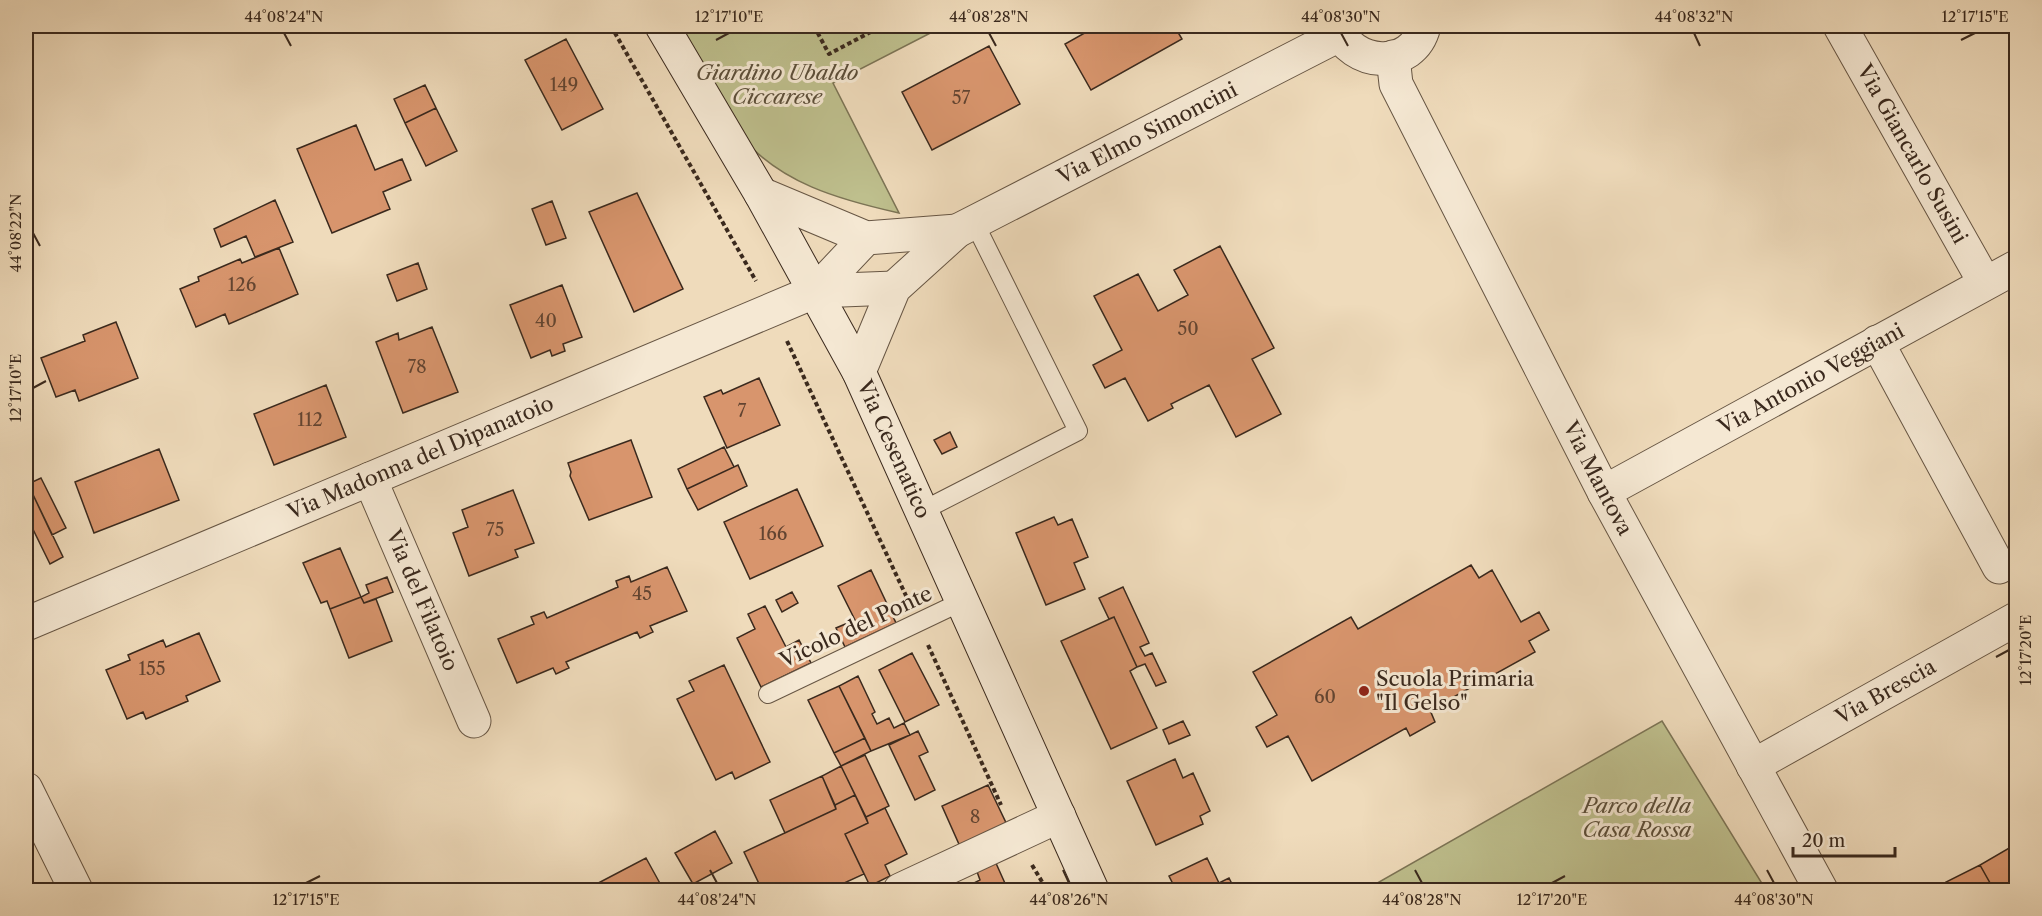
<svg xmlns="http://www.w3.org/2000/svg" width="2042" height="916" viewBox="0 0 2042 916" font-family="'Libre Caslon Text',serif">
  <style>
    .green { fill: #bebf8d; stroke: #7c7455; stroke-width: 1.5 }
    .building { fill: #d8956d; stroke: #3a291d; stroke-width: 1.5 }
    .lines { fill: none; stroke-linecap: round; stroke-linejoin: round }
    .service-casing { stroke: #675644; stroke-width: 20 }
    .minor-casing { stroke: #675644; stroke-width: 35 }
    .secondary-casing { stroke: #3a291d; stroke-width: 35 }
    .path { stroke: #3a291d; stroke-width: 4; stroke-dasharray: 4.5 3; stroke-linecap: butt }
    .service { stroke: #f5e8d3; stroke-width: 18 }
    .minor { stroke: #f5e8d3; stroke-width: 33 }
    .secondary { stroke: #f5e8d3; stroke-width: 33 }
    .ticks { fill: none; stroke: #3a291d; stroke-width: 2 }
    .poi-dot { fill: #8f2418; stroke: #f5e8d3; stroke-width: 2 }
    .labels { text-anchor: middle; stroke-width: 6; stroke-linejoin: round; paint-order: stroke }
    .number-label { font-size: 18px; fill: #624431 }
    .park-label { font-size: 21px; font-style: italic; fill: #5b4e39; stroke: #f5e8d3 }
    .street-label { font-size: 21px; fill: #3a291d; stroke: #f5e8d3 }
    .poi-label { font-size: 21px; fill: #3a291d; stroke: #f5e8d3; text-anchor: start }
    .neatline { fill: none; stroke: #3a291d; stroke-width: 2 }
    .ticks-label { font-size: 15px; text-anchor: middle; fill: #3a291d }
  </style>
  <rect width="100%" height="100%" fill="#efdbbb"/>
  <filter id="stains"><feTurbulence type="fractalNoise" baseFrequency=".00333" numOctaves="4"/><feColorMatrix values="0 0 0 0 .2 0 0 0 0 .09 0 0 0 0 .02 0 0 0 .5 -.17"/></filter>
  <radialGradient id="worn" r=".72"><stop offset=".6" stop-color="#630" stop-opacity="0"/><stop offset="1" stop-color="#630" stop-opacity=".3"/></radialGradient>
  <path class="green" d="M678,26H944L833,83L899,213C841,200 777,183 739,133C717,103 697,59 678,26Z
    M1662,721L1766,890H1365Z"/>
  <path class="building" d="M1097,26H1183L1176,29L1182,39L1091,90L1065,44Z
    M566,39L603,109L562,130L525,60Z
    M989,46L1020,104L932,150L902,92Z
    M425,85L436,108L405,123L394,99Z
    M436,108L457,151L426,166L405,123Z
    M356,125L375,170L402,159L411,180L383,192L390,209L332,233L297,149Z
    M637,193L683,289L634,312L589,212Z
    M275,200L293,242L255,257L246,236L221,247L214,229Z
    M552,201L566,238L546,245L532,209Z
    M1220,246L1274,348L1252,359L1281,414L1236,437L1209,385L1171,404L1173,408L1148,421L1125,378L1105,388L1093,365L1122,350L1094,296L1138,274L1158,311L1188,295L1174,270Z
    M279,248L298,294L229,324L225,314L196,327L180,289L199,281L198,277L240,259L242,263Z
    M418,263L427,289L397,301L387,275Z
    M562,285L582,337L563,344L565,351L552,356L550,350L531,358L510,305Z
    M116,322L138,378L79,401L75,390L56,397L41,358L85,341L83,335Z
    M432,327L458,392L403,413L376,342L398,333L399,340Z
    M759,378L780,425L727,448L704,397L721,390L723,394Z
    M326,385L346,437L274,465L254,414Z
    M950,432L957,447L942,454L934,440Z
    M631,440L652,497L589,520L570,476L571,472L568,463Z
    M724,447L734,467L687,489L678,469Z
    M159,449L179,500L94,533L75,482Z
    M738,465L747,486L698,510L687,489Z
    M41,478L66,528L52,535L28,484Z
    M26,480L63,557L50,564L26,515Z
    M797,489L823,546L750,579L724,522Z
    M513,490L534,543L515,550L518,557L469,576L453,533L468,527L462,510Z
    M1054,517L1058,525L1072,519L1088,557L1074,563L1085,589L1046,605L1016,533Z
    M340,548L361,597L330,609L327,601L321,603L303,563Z
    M26,552L33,565L26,569Z
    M1471,565L1479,578L1492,570L1521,622L1539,612L1549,630L1529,641L1535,652L1430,710L1435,722L1410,736L1406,728L1312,781L1288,736L1267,747L1256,727L1277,715L1253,672L1351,617L1358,629Z
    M667,567L687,611L650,626L653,632L640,638L637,632L566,662L569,668L556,674L553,668L517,683L498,639L534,624L531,617L544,612L547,618L618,587L616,581L629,576L631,582Z
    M871,570L896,623L845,647L836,628L855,620L838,586Z
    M387,577L393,592L364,603L361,597L369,593L366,585Z
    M1123,587L1149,643L1140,647L1145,656L1152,653L1166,682L1156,686L1145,664L1137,667L1114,617L1109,619L1099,598Z
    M792,592L798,603L782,612L776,600Z
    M361,597L364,603L376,599L392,641L349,658L330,609Z
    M765,606L786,647L799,640L811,663L761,687L737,638L755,629L748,614Z
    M1114,617L1137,667L1130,671L1157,728L1111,749L1061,641Z
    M199,633L220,681L186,696L188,701L146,719L143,712L127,719L106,670L130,660L128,655L163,640L166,647Z
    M912,653L939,705L905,722L879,670Z
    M724,665L770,762L735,779L732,772L716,780L677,699L694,691L689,681Z
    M858,676L875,712L872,714L877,724L889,718L894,728L904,723L910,735L871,751L839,686Z
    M839,686L865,738L834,753L808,700Z
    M1183,721L1190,735L1169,744L1163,730Z
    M918,731L928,752L919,756L935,790L915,800L889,745Z
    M865,738L871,751L841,766L834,753Z
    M865,755L889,806L866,817L841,766Z
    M1175,759L1183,778L1193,773L1210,811L1200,816L1203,824L1156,845L1127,781Z
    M841,766L855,795L835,805L822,776Z
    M822,776L836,809L785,833L770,800Z
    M988,785L1009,829L962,851L942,806Z
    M855,795L868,823L845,834L864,874L829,890H762L744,852L836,809L835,805Z
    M885,808L907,854L885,865L890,876L870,886L845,834L868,823L866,817Z
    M715,831L732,863L693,884L675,853Z
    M2016,844V884L2005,890H1994L1980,865Z
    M646,858L662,887L654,890H585Z
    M1207,858L1219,883L1229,878L1235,890H1176L1169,876Z
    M995,861L1008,890H970L968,886L980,880L976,869Z
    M1980,865L1994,890H1950L1946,882Z"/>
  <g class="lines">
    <g class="service-casing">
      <path id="service" d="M922,511L1078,431L974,222
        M768,694L963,601"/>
    </g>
    <g class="minor-casing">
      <g id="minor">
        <path d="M1336,26C1351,67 1413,72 1424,26"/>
        <path id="s1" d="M1840,26L1985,283"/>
        <path id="s2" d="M1393,57L1396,84L1604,492L1821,890"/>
        <path d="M761,194L866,238L957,231"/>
        <path d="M816,291L866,238"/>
        <path d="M1877,342L1999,567"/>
        <path id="s3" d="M859,372L894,288L957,231L1339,35"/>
        <path id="s4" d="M370,479L474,721"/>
        <path id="s5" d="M1604,492L2016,267"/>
        <path id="s6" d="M26,624L816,291L894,288"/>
        <path id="s7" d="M1753,766L2016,619"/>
        <path d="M26,789L76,890"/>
        <path d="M900,890L1059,816"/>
      </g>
    </g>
    <g class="secondary-casing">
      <g id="secondary">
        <path id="s8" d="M662,26L761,194L859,372L1092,890"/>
      </g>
    </g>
    <path class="path" d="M611,26L756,281
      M814,26L829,54L882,26
      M787,341L908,600
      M928,645L1001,805
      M1032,865L1047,890"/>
    <use href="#service" class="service"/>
    <use href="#minor" class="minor"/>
    <use href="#secondary" class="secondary"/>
  </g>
  <path class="ticks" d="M284,33L291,46M989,33L996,46M1341,33L1348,46M1694,33L1700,46M716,40L729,33M1961,40L1975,33M33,233L40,246M33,388L46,381M1996,657L2009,650M710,870L717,883M1063,870L1069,883M1415,870L1422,883M1767,870L1774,883M306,883L320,876M1552,883L1565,876"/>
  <circle class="poi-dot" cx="1364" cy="691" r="6"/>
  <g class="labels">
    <g class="number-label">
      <text x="564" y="91">149</text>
      <text x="961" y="104">57</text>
      <text x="242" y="291">126</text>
      <text x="546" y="327">40</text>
      <text x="1188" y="335">50</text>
      <text x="417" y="373">78</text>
      <text x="742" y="417">7</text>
      <text x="310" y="426">112</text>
      <text x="495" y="536">75</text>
      <text x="773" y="540">166</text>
      <text x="642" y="600">45</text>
      <text x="152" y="675">155</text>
      <text x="1325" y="703">60</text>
      <text x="975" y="823">8</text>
    </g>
    <g class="park-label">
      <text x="777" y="80">Giardino Ubaldo<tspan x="777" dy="24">Ciccarese</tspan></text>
      <text x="1637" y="813">Parco della<tspan x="1637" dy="24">Casa Rossa</tspan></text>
    </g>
    <g class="street-label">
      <text dy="7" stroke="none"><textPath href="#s3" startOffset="390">Via Elmo Simoncini</textPath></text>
      <text dy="7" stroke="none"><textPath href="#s1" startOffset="147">Via Giancarlo Susini</textPath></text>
      <text dy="7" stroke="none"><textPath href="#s5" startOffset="236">Via Antonio Veggiani</textPath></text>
      <text dy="7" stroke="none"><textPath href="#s8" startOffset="483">Via Cesenatico</textPath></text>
      <text dy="7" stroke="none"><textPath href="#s6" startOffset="428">Via Madonna del Dipanatoio</textPath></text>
      <text dy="7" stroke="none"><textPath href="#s2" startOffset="470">Via Mantova</textPath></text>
      <text dy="7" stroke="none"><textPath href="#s4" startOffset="132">Via del Filatoio</textPath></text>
      <text transform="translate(856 627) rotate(-25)" y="7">Vicolo del Ponte</text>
      <text dy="7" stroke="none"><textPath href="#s7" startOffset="152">Via Brescia</textPath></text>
    </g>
    <g class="poi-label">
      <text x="1376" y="686">Scuola Primaria<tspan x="1376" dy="24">"Il Gelso"</tspan></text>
    </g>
  </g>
  <rect width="2042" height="916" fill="none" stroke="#efdbbb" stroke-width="66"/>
  <path d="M1793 847v9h102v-9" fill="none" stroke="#3a291d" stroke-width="3"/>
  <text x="1802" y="847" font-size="18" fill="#3a291d" stroke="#f5e8d3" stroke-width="4.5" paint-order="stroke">20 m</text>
  <rect x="33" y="33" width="1976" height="850" class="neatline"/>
  <g class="ticks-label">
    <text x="284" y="22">44°08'24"N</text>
    <text x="729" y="22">12°17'10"E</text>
    <text x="989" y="22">44°08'28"N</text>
    <text x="1341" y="22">44°08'30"N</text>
    <text x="1694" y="22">44°08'32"N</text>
    <text x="1975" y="22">12°17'15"E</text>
    <text transform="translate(16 233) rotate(-90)" y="5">44°08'22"N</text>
    <text transform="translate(16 388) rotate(-90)" y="5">12°17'10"E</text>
    <text transform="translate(2026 650) rotate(-90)" y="5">12°17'20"E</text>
    <text x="306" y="905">12°17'15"E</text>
    <text x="717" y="905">44°08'24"N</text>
    <text x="1069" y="905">44°08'26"N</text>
    <text x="1422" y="905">44°08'28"N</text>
    <text x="1552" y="905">12°17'20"E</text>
    <text x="1774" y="905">44°08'30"N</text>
  </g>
  <rect width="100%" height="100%" filter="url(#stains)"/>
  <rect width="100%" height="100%" fill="url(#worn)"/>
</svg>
